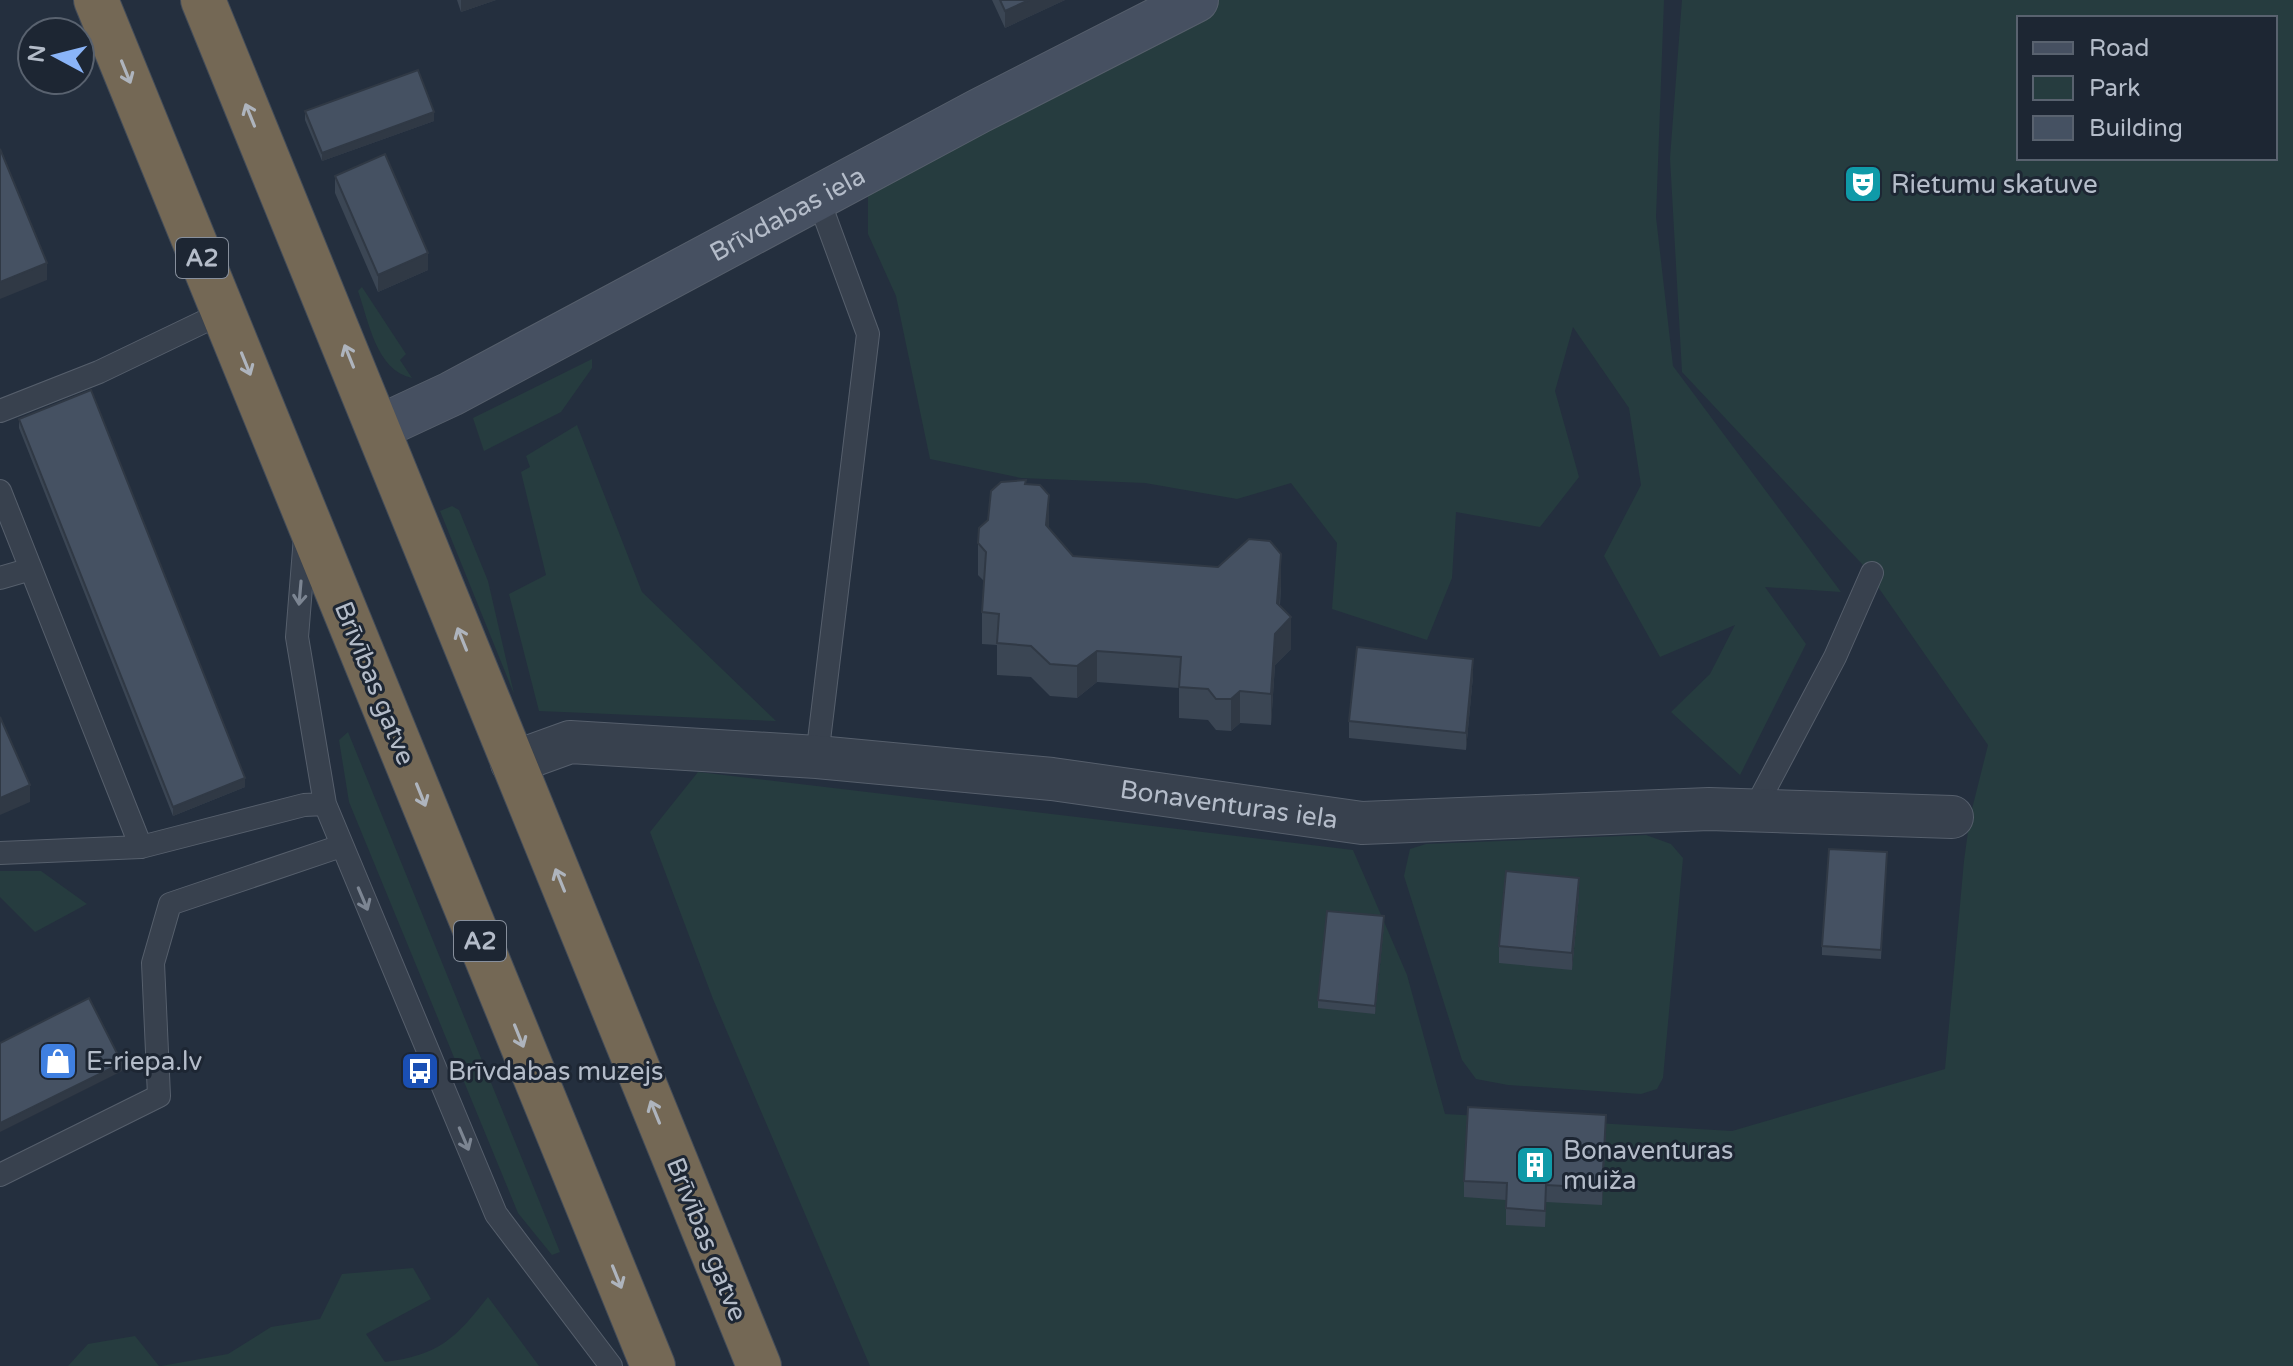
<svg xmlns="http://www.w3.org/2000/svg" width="2293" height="1366" viewBox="0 0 2293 1366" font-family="'Varela Round',sans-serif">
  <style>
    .green { fill: #263c3f; fill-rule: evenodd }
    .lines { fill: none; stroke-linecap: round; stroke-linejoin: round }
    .lane-casing { stroke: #565f6c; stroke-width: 24 }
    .street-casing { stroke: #565f6c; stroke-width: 44 }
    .secondary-casing { stroke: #565f6c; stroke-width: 46 }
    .highway-casing { stroke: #434c59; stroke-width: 46 }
    .lane { stroke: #38414e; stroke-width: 22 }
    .street { stroke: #38414e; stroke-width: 42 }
    .secondary { stroke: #465061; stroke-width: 44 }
    .highway { stroke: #746855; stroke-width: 44 }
    .wall { fill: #3b4654 }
    .shaded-wall { fill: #303945 }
    .building { fill: #455162; stroke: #303945; stroke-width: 2 }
    .oneway { stroke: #aeb4bd }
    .oneway2 { stroke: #7c8592 }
    .labels { text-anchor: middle; stroke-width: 6; stroke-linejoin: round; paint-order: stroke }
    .shield { fill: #1d2633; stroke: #878f9c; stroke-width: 2 }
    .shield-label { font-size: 24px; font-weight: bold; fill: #b4bcc9 }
    .poi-label { font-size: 26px; fill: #b4bcc9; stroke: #1d2633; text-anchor: start }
    .street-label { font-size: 26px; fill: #b4bcc9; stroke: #1d2633 }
  </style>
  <rect width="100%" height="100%" fill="#242f3e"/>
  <path class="green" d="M1210,0H1664L1656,217L1673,366L1841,592L1765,587L1806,644L1740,775L1671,712L1710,674L1735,625L1660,657L1604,556L1641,485L1629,408L1573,327L1555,391L1579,477L1540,527L1456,512L1452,578L1427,640L1332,609L1337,543L1291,483L1237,499L1145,483L1021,478L930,459L896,296L868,234V188Z
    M1682,0H2293V1366H870L713,999L650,832L698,772L1353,850L1407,975L1445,1114L1732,1131L1945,1069L1964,861L1970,817L1988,745L1862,564L1682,372L1670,158ZM2019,18H2275V158H2019Z
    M362,287L406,354L400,360L412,378C376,370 369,322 358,291Z
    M592,359V368L561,412L484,451L473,418Z
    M577,425L642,592L776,721L539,711L509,594L546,575L521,472L530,467L526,456Z
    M452,506L459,510L488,581L514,694L440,511Z
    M348,732L560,1252L552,1255L518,1213L349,802L339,740Z
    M1646,835L1671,844L1683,858L1663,1078L1657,1089L1641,1094L1508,1085L1476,1079L1462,1060L1404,876L1410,849L1426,844Z
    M0,871H41L87,904L35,932L0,897Z
    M413,1268L431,1299L366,1334L385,1362C439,1355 455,1339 488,1297L539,1366H161L228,1354L271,1327L320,1319L342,1274Z
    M135,1336L159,1366H68L88,1344Z"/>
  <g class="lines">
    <g class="lane-casing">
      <path id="lane" d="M0,411L99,372L224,312
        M0,491L141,847
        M305,537L297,637L325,804L496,1214L611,1366
        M0,578L31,569
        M817,757L868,334L818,198
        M1754,810L1835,657L1872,573
        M0,853L141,847L304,805L325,804
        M0,1175L159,1096L153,963L170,904L341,846"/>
    </g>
    <g class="street-casing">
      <g id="street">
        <path id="s1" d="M512,763L570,742L817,757L1052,779L1362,823L1709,809L1952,817"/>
      </g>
    </g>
    <g class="secondary-casing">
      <g id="secondary">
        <path id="s2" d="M378,428L451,394L979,111L1196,0"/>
      </g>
    </g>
    <g class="highway-casing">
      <path id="highway" d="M96,0L653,1366
        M203,0L759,1366"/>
    </g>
    <use href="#lane" class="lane"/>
    <use href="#street" class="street"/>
    <use href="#secondary" class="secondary"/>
    <use href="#highway" class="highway"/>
  </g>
  <path class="wall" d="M457,0H496L461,12Z
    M992,0H1065L1005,28Z
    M305,111L434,121L322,161L305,120Z
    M335,176L428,270L378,292L335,193Z
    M19,419L245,787L173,816L19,428Z
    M1026,484L1048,527L1073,556L1281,586L1280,605L1291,649L1275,665L1271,725L1240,723L1231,731L1216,730L1208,720L1179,718V688L1097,682L1077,698L1050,696L1031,677L997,675V645L982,644V612L984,581L978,575V543Z
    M1473,676L1466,750L1349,738V721Z
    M1887,852L1881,959L1822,955V946Z
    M1579,895L1572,970L1499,963V946Z
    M1384,925L1375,1014L1318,1008V1000Z
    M1606,1132L1602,1205L1546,1202L1545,1227L1506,1225V1200L1464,1197V1181Z"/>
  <path class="shaded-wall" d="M461,0H496L461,12Z
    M1029,0H1065L1005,28V11Z
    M434,112V121L322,161V153Z
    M428,253V270L378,292V275Z
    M47,263V280L0,299V282Z
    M1049,495V526L1046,556V525Z
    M1281,554V586L1277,631L1291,617V649L1275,665L1271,725V694Z
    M1097,651V682L1077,698V666Z
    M1473,659V676L1466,750V733Z
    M1240,691V723L1231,731V699Z
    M245,778V787L173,816V807Z
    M30,785V802L0,815V798Z
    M1579,878V895L1572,970V953Z
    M1384,916V925L1375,1014V1006Z
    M122,1063V1071L0,1132V1123Z
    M1606,1115V1132L1602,1205V1188Z"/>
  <path class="building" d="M1000,0H1029L1005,11Z
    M418,70L434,112L322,153L305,111Z
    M0,149L47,263L0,282Z
    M385,154L428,253L378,275L335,176Z
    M91,390L245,778L173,807L19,419Z
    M1026,480L1025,484L1040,485L1049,495L1046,525L1073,556L1218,567L1249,539L1270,541L1281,554L1277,603L1291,617L1275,634L1271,694L1240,691L1231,699H1216L1208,689L1179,687L1181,657L1097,651L1077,666L1050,664L1031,646L997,643L999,614L982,612L986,552L978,543L979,528L988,520L991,491L1001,482Z
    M1357,647L1473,659L1466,733L1349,721Z
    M0,717L30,785L0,798Z
    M1829,849L1887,852L1881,950L1822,946Z
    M1506,871L1579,878L1572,953L1499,946Z
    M1327,911L1384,916L1375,1006L1318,1000Z
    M89,998L122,1063L0,1123V1043Z
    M1468,1107L1606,1115L1602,1188L1546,1185L1545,1211L1506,1208L1507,1183L1464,1181Z"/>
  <defs><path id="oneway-shaft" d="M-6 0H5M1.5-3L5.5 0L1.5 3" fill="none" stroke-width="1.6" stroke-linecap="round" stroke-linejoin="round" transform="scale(2)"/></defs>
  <g class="oneway">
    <use href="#oneway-shaft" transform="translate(126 72) rotate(68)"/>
    <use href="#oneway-shaft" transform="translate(250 115) rotate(-112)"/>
    <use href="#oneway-shaft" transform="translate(349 356) rotate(-112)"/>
    <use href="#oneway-shaft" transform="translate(246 364) rotate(68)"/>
    <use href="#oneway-shaft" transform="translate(462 639) rotate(-112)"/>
    <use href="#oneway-shaft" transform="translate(421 795) rotate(68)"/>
    <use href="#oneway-shaft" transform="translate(560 880) rotate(-112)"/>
    <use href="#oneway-shaft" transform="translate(519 1036) rotate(68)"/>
    <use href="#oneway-shaft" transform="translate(655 1112) rotate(-112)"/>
    <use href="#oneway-shaft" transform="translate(617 1277) rotate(68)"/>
  </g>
  <g class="oneway2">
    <use href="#oneway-shaft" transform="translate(300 593) rotate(95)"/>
    <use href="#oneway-shaft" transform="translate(363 899) rotate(67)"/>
    <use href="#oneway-shaft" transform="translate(464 1139) rotate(67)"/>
  </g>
  <defs>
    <g id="theatre-square" transform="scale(2)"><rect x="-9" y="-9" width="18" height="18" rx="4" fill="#0f9aa8" stroke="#1d2633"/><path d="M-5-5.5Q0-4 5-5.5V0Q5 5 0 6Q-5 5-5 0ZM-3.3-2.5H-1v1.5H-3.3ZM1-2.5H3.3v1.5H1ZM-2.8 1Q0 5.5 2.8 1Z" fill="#fff"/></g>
    <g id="shop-square" transform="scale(2)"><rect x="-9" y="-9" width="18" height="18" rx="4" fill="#3f7fe0" stroke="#1d2633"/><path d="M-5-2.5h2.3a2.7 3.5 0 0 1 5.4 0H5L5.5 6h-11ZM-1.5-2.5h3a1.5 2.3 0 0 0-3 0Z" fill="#fff"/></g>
    <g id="bus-square" transform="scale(2)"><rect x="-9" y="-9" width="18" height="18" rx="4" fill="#1a4fb4" stroke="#1d2633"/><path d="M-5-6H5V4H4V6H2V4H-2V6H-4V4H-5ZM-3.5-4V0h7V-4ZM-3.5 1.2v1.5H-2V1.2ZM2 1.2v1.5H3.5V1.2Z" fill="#fff"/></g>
    <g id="building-square" transform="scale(2)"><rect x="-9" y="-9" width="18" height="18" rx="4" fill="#0f9aa8" stroke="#1d2633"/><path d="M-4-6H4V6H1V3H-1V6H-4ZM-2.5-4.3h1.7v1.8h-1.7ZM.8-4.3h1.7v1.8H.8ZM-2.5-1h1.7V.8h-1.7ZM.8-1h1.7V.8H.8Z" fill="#fff"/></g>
  </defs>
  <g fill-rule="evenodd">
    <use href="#theatre-square" x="1863" y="184"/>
    <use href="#shop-square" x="58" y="1061"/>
    <use href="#bus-square" x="420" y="1071"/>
    <use href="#building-square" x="1535" y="1165"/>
  </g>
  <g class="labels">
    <g class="shield">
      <rect x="176" y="238" width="52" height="40" rx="6"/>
      <rect x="454" y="921" width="52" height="40" rx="6"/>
    </g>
    <g class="shield-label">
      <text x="202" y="266">A2</text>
      <text x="480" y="949">A2</text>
    </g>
    <g class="poi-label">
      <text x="1891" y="193">Rietumu skatuve</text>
      <text x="86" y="1070">E-riepa.lv</text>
      <text x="448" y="1080">Brīvdabas muzejs</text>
      <text x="1563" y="1159">Bonaventuras<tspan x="1563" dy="30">muiža</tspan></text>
    </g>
    <g class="street-label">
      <text dy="9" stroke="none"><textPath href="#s2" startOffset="462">Brīvdabas iela</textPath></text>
      <text transform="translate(375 683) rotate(68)" y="9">Brīvības gatve</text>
      <text dy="9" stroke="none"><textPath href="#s1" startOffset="724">Bonaventuras iela</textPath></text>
      <text transform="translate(707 1239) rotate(68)" y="9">Brīvības gatve</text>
    </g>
  </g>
  <rect x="2017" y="16" width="260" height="144" fill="#1d2633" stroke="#59626f" stroke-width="2"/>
  <rect x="2033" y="42" width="40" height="12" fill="#465061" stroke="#59626f" stroke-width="2"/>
  <text x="2089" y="56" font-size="24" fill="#b4bcc9">Road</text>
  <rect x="2033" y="76" width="40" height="24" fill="#263c3f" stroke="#59626f" stroke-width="2"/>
  <text x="2089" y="96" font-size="24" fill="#b4bcc9">Park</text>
  <rect x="2033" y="116" width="40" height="24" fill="#455162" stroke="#59626f" stroke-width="2"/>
  <text x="2089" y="136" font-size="24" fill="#b4bcc9">Building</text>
  <g transform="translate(56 56) rotate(277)"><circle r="38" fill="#1d2633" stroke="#59626f" stroke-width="2"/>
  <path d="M0-6L14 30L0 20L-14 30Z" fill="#8ab4f8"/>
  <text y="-12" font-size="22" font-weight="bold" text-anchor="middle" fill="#b4bcc9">N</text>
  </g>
</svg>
